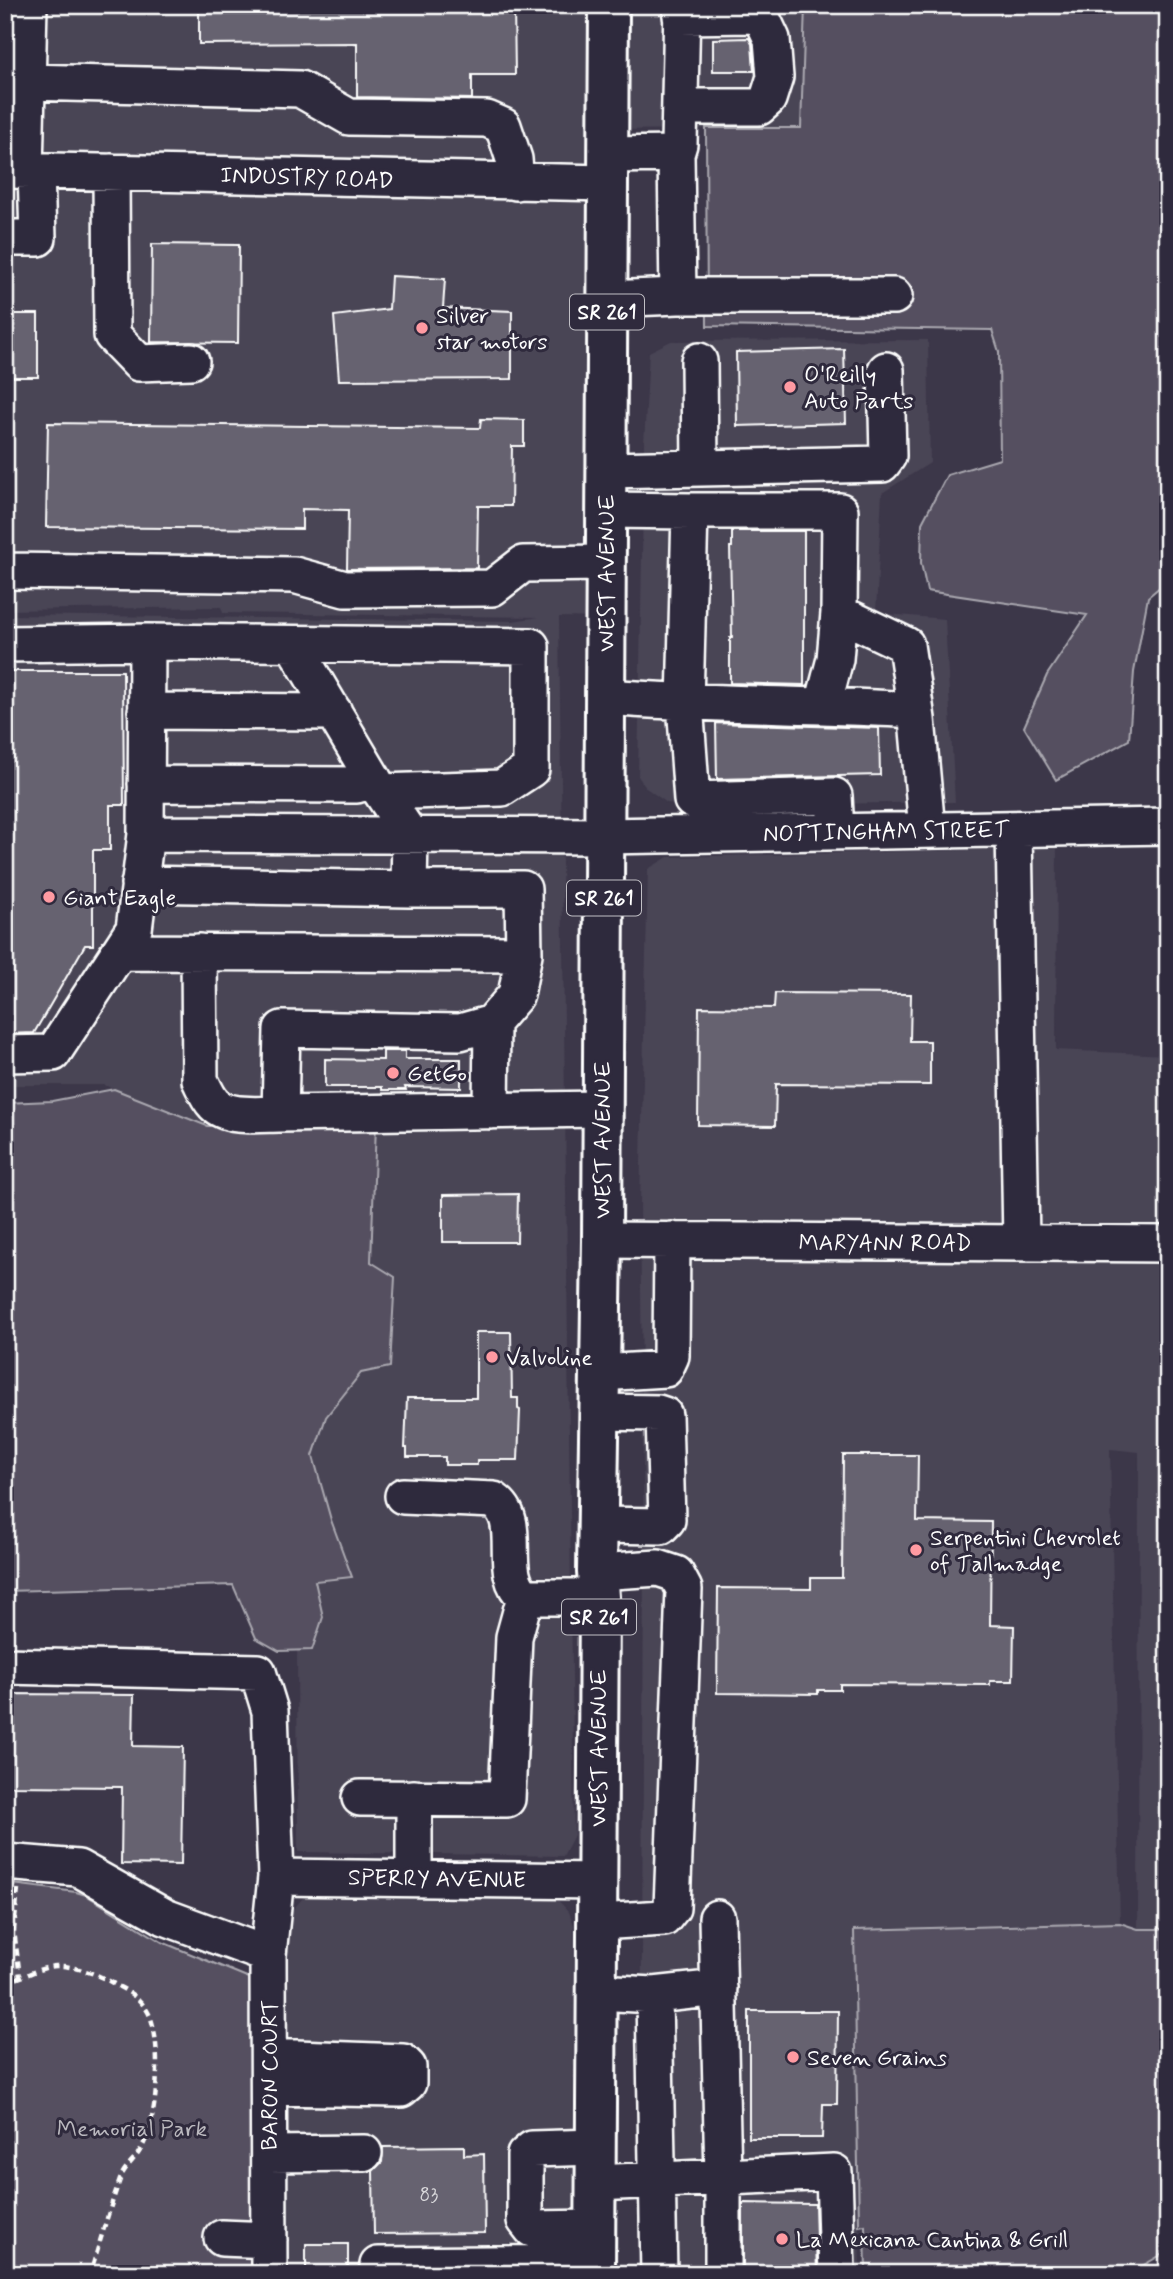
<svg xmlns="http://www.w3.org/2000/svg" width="1173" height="2279" viewBox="0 0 1173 2279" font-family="Mynerve,sans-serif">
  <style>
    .built { fill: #494455 }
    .green { fill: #555060; stroke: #aaa8b0; stroke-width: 2 }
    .building { fill: #666270; stroke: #fff; stroke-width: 2 }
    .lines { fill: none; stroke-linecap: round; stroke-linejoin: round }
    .minor-casing { stroke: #fff; stroke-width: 40 }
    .major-casing { stroke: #fff; stroke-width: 44 }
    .path { stroke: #fff; stroke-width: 4.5; stroke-dasharray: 7 5; stroke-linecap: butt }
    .minor { stroke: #2f2a3d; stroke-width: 35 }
    .major { stroke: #2f2a3d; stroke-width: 38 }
    .poi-dot { fill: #ff9aa2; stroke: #2f2a3d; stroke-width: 2.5 }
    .labels { text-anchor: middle; stroke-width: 6; stroke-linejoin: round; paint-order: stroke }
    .number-label { font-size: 19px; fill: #d9d8db }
    .shield { fill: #2f2a3d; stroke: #c1bfc5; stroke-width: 2 }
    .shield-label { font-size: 21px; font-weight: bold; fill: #fff }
    .street-label { font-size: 23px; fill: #fff; stroke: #2f2a3d }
    .poi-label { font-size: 23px; fill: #fff; stroke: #2f2a3d; text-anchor: start }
    .park-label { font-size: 23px; fill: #bbb9bf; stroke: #2f2a3d }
  </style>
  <rect width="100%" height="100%" fill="#3c3749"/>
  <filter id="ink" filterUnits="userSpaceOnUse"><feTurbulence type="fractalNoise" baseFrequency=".0143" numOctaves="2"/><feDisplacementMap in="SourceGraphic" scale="14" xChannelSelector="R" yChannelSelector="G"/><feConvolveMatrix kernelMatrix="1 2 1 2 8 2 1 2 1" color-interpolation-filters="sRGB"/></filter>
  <g filter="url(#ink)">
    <path class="built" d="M5,5H805L801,128L609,130L605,618L559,617L574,1835L563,1856L298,1852L297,1651L312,1650L315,1581L352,1576L331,1520L313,1457L326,1417L361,1373L390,1367L395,1277L371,1262L376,1124L207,1126L104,1085H5V615L513,621L539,617L223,613L221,607L5,610Z
      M928,340L930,463L882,493L876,613L945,619L955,802L692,806L667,803L646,788L638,776L644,444L649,352L671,341Z
      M1057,848L1056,1050L1168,1055V1929H1138L1139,1452L1110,1449L1120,1923L854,1930L860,2274H638L642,1951L644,1555L640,1203L648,869L668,857Z
      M310,1890L542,1894L557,1899L569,1912L574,1925L573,2240L560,2274H270L287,1916Z"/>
    <path class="green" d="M805,5H1168V580L1148,597L1134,672L1129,740L1056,780L1024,727L1047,675L1087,615L927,591L921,563L922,523L947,475L1000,459L999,352L992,330L707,326L706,128H801Z
      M114,1089L207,1126L376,1124L371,1262L395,1277L390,1367L361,1373L326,1417L313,1456L331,1520L352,1577L315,1581L323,1617L312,1650L279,1651L256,1638L233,1585L5,1591V1103L52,1101Z
      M5,1883L76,1892L86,1895L162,1942L259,1982L260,2274H5Z
      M1120,1923L1138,1929H1168V2251L1128,2274H866L865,2225L859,2226L854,1930Z"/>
    <path class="building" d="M199,5H514L515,75H472V99L357,97V43L199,44Z
      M749,38L752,44L754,71H713V39Z
      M152,244L239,245L238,343L151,342Z
      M391,276L445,279L443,308L512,311V379L339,380L334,316L389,309Z
      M5,314H38V377H5Z
      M844,349L846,423L737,426L736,352Z
      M481,419L524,420V446H512L511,506H478L477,568L347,569L348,510L302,509V529L46,527L48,423L480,428Z
      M732,531H804V685L730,683V638H732L730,547H732Z
      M5,671H123L124,805H110V850H93V945H85L34,1033L5,1034Z
      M716,723L879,728L880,775L717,779Z
      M775,993L911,994L910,1041H930V1085L776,1084L775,1126L698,1125L699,1007L774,1008Z
      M383,1051H405V1059H461V1088L405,1087L406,1090H382V1087H325V1059L383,1060Z
      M518,1194L517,1242H443V1195Z
      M476,1332H511L512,1398H518V1409L520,1410L518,1460H477V1465H445V1457H407V1448H405L407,1398H476Z
      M843,1455H918L917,1521L991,1522L990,1625L1014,1626L1013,1681H990V1685L840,1684V1690H818V1694L717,1693L718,1588L811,1589V1578H842Z
      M10,1694L134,1695L133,1746L183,1747L181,1865L121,1864L122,1787L8,1786Z
      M749,2011H838L837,2104H823L822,2138H749Z
      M464,2146V2155L484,2154L485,2233L374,2234L373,2171L382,2162L383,2147Z
      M743,2203L815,2204L817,2274H743Z
      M306,2244H348V2274H306Z"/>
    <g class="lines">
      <g class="minor-casing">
        <path id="minor" d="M27,82L300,89L349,117L487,119L503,126L514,159L516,182
          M680,107H759L768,99L775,77L772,39L763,20L753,15L681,16
          M608,155L676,154L679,144L682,5
          M5,170L608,183
          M25,171L29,5
          M111,172L112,335L139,363L191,361
          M5,238H38L36,171
          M678,296H894
          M608,299L678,296L676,154
          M699,361L700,468
          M606,470L882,464L888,456L886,370
          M606,510L690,511L685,703L692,800L834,796L836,832
          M690,511H840L839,613L835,659L823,705
          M5,569L8,571L294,575L345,589L492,588L523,564L606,563
          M839,613L906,645L917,719L927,830
          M147,642L531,646V769L502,788L381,792
          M5,644L147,642L146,834L134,929L53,1053L5,1054
          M605,697C708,705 812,704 915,710
          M146,711L334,712
          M146,784L357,785L373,778
          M1014,829L1021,1243
          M146,834L604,836L1168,826
          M139,884L409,889
          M119,952L524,954L523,889H409L410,835L381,792L293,644
          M199,952L200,1080C204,1088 208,1098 214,1104C228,1119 262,1114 280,1114
          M524,954L516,995L492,1023L460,1032L282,1029L280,1114L602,1109
          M491,1111L492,1023
          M602,1240L1168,1244
          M600,1373L665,1369L671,1356L672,1240
          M403,1496L494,1500C526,1522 495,1572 525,1597H599
          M598,1525L661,1526L667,1520L664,1415L658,1413L599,1412
          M597,1572L658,1568L676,1574L684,1589L672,1908L664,1918L598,1922
          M5,1666L258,1672L270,1711L276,1877L268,1955L269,2274
          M360,1798L507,1799L514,1637L525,1597
          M414,1798V1877
          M5,1862L78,1868L165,1917L268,1955
          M276,1877L597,1881
          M717,1918L723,2177V2274
          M597,1992L654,1995L719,1988
          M654,1995L659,2274
          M269,2057L403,2062L408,2067V2083L401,2089L269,2087
          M269,2154L364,2153
          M596,2183L834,2172L837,2274
          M595,2228L532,2229L525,2220V2155L532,2149L596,2147
          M222,2238L269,2240
          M377,2274L378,2265L595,2263"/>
      </g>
      <g class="major-casing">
        <path id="major" d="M595,2274L599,1597L597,1572L602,1240L609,5"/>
      </g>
      <path class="path" d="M18,1889L14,1930L20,1977
        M5,1981C22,1980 35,1968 56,1966C74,1965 100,1975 116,1985C129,1992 140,1998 148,2012C163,2039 158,2120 142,2147C137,2158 125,2166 121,2177C109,2209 100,2242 90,2274"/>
      <use href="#minor" class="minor"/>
      <use href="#major" class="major"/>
    </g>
  </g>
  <g class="poi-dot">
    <circle cx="422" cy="328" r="7"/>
    <circle cx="790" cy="387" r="7"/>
    <circle cx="49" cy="897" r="7"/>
    <circle cx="393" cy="1073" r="7"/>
    <circle cx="492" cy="1357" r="7"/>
    <circle cx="916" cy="1550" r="7"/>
    <circle cx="793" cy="2057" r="7"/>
    <circle cx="782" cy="2239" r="7"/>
  </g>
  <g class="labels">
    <g class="number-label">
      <text x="429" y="2201">83</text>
    </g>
    <g class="shield">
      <rect x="570" y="294.5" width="74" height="35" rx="5"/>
      <rect x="567" y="880.5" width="74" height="35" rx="5"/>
      <rect x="562" y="1599.5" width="74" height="35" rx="5"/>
    </g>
    <g class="shield-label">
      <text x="607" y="319">SR 261</text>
      <text x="604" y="905">SR 261</text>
      <text x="599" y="1624">SR 261</text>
    </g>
    <g class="street-label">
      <text transform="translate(307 177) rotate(2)" y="8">INDUSTRY ROAD</text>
      <text transform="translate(606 573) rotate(-90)" y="8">WEST AVENUE</text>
      <text transform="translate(886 831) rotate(-1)" y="8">NOTTINGHAM STREET</text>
      <text transform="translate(602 1140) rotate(-90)" y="8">WEST AVENUE</text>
      <text x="885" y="1250">MARYANN ROAD</text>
      <text transform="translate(598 1748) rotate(-90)" y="8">WEST AVENUE</text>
      <text transform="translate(437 1878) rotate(1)" y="8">SPERRY AVENUE</text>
      <text transform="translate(269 2075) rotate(-90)" y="8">BARON COURT</text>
    </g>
    <g class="poi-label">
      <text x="436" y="323">Silver<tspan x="436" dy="26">star motors</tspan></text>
      <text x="804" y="382">O'Reilly<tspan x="804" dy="26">Auto Parts</tspan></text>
      <text x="63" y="905">Giant Eagle</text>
      <text x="407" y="1081">GetGo</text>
      <text x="506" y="1365">Valvoline</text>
      <text x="930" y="1545">Serpentini Chevrolet<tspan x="930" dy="26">of Tallmadge</tspan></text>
      <text x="807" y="2065">Seven Grains</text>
      <text x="796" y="2247">La Mexicana Cantina &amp; Grill</text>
    </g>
    <g class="park-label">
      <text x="132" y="2136">Memorial Park</text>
    </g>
  </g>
  <rect width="1173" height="2279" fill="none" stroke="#2f2a3d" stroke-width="28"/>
  <rect x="14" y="14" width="1145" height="2251" fill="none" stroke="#fff" stroke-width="2.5" filter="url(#ink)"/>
</svg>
